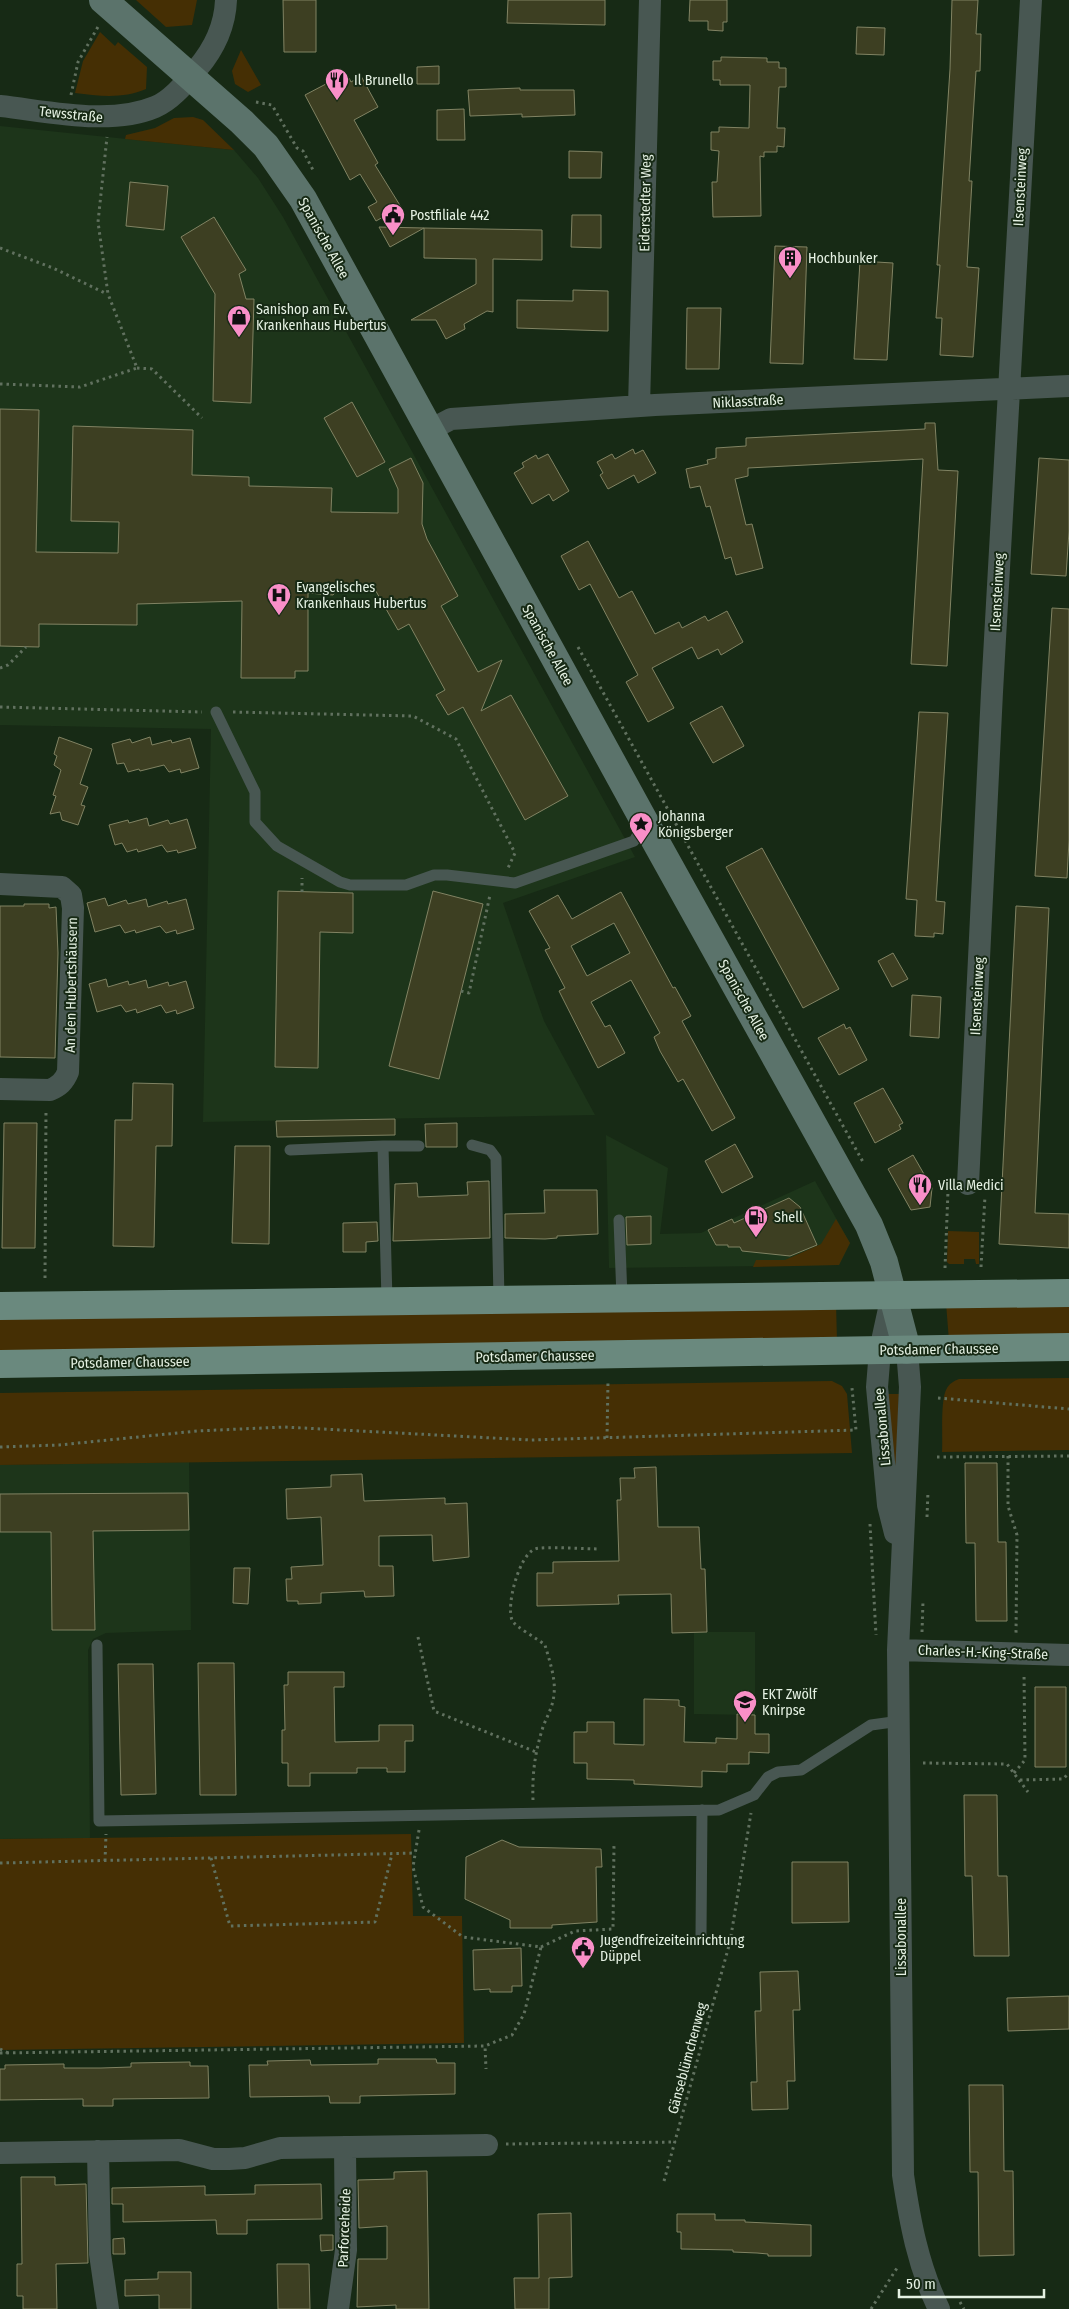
<svg xmlns="http://www.w3.org/2000/svg" width="1069" height="2309" viewBox="0 0 1069 2309" font-family="'Fira Sans Condensed',sans-serif">
  <style>
    .built { fill: #1d351a }
    .green { fill: #452f04 }
    .building { fill: #3d3f22; stroke: #818363; fill-rule: evenodd }
    .lines { fill: none; stroke-linecap: round; stroke-linejoin: round }
    .path { stroke: #61715f; stroke-width: 3; stroke-dasharray: 2.5 4; stroke-linecap: butt }
    .lane { stroke: #485752; stroke-width: 11 }
    .street { stroke: #485752; stroke-width: 22 }
    .secondary { stroke: #5b736b; stroke-width: 28 }
    .primary { stroke: #6a897e; stroke-width: 28 }
    .labels { text-anchor: middle; stroke-width: 4; stroke-linejoin: round; paint-order: stroke }
    .poi-label { font-size: 14px; fill: #e5f1e3; stroke: #172a15; text-anchor: start }
    .street-label { font-size: 14px; fill: #e5f1e3; stroke: #172a15 }
  </style>
  <rect width="100%" height="100%" fill="#172a15"/>
  <path class="built" d="M0,126L234,150L258,178L283,217L635,857L503,903L544,1021L595,1115L203,1122L211,729L0,725Z
    M606,1135L668,1168L660,1234L701,1233L815,1181L850,1243L839,1265L609,1268Z
    M189,1462L191,1630L106,1633L93,1639L88,1650L90,1838L0,1839V1465Z
    M694,1632H755V1715L694,1714Z"/>
  <path class="green" d="M136,0H197L192,25L166,27Z
    M100,32L115,46L118,42L147,67L146,89C123,99 99,96 75,93L83,61Z
    M241,50L261,85L248,92L235,84L232,71Z
    M193,117L203,120L234,150L125,139L126,135L155,128L174,118Z
    M836,1219L850,1243L839,1265L753,1267L756,1260H785L821,1244Z
    M948,1231L979,1232V1264H976L975,1259H964V1264H949L947,1262Z
    M1069,1301V1339L949,1341L946,1303Z
    M836,1302L837,1342L0,1354V1315Z
    M1069,1378V1450L942,1452C943,1437 940,1399 947,1388C950,1383 954,1381 959,1379Z
    M832,1381L842,1386L847,1394L852,1453L0,1465V1393Z
    M884,1394H899L895,1489Z
    M411,1834L413,1916H462L464,2043L0,2050V1839Z"/>
  <path class="building" d="M283,0H316V52H284Z
    M508,0H605V25L507,23Z
    M690,0H727V22H723V31L708,30V21H689Z
    M952,0H978L976,34H981L980,71H976L969,181H972L967,267L979,268L973,357L940,355L942,318H936L940,265H937L938,251L950,69Z
    M857,27L885,28L884,55L856,54Z
    M721,57L767,58V62H779V68H786V87H779L777,128H785L784,147L777,146V152H764V157L760,156L761,216L713,217L712,182H717L719,151L711,150V132H719V127L749,128L750,85H720V80H713V61H721Z
    M439,66V84H417V67Z
    M343,75L345,80L349,78L351,82L361,76L378,107L354,120L378,163L375,165L401,207L376,221L368,207L377,202L360,174L350,180L305,95Z
    M520,88V90H574L575,115L522,117V114L470,116L468,90Z
    M464,109L465,140H437V110Z
    M569,151L602,152L601,178H569Z
    M130,182L168,186L164,230L126,226Z
    M572,215H601V248L571,247Z
    M214,217L246,270L239,274L246,299H254L251,403L213,401L215,294L181,237Z
    M379,227L424,228L390,247Z
    M424,228L542,230V260L493,259V312L487,311L464,324L465,329L446,339L436,320H411L476,284V259L424,258Z
    M775,246L807,247L803,364L770,363Z
    M860,261L893,263L887,360L854,359Z
    M573,290L608,291V331L517,328V300L573,301Z
    M687,308H721L719,369H686Z
    M352,402L385,462L357,477L324,418Z
    M0,409L39,410L36,552L118,553L119,522L71,521L73,426L193,430L192,475L249,477V486L332,488L331,512L398,513V489L389,469L411,458L423,483L422,524L427,539L458,596L441,606L478,672L502,660L481,711L511,695L568,796L525,820L463,707L448,715L436,695L445,690L409,624L398,630L373,586H340L333,595L308,593V671H295V678H241L242,601L137,604V625L39,624V647L0,646Z
    M925,423H935L938,470L958,471L947,666L911,664L923,459L748,468V476L735,479L746,525L752,524L763,568L736,575L731,557L725,559L710,506L706,507L700,486L690,488L686,469L708,464L707,460L716,458V448L746,446V438L925,429Z
    M633,449L635,454L643,450L656,473L638,483L634,475L608,489L600,475L603,473L597,462L612,454L615,459Z
    M548,454L569,491L553,501L549,494L532,504L514,473L524,467L522,463L536,455L538,459Z
    M1039,458L1069,460V531L1066,576L1031,574Z
    M588,541L619,598L632,591L655,634L679,622L682,628L705,616L708,621L727,611L743,642L721,655L718,649L698,659L692,647L652,668L674,708L648,722L626,682L638,675L590,584L579,590L561,556Z
    M1052,608L1069,609V840L1067,878L1035,876Z
    M722,706L744,746L713,763L690,723Z
    M919,712L948,713L936,901L945,902L943,934L934,933V937L915,936L917,900L906,899Z
    M59,737L92,749L80,784L88,787L81,805L85,806L78,825L62,820L60,812L50,814L56,796L53,795L61,770L54,765L57,756L54,754Z
    M150,737L152,745L171,740L172,743L190,738L199,768L181,773L180,769L169,772L164,765L140,771L139,769L128,772L124,763L117,764L112,744L130,739L132,743Z
    M147,818L149,826L168,820L170,824L187,819L196,848L178,853L177,850L167,852L162,845L138,852L137,849L127,852L122,843L115,845L109,825L128,820L129,823Z
    M762,848L839,989L803,1008L726,867Z
    M278,891L353,893V933L320,932L318,1068L275,1067Z
    M433,891L483,904L439,1079L389,1066Z
    M621,892L673,988L675,987L691,1016L682,1021L735,1118L712,1131L683,1079L678,1082L660,1051L654,1037L660,1033L631,980L591,1002L605,1027L610,1025L625,1053L598,1068L559,991L565,988L545,950L550,948L529,911L558,895L572,919ZM614,923L630,953L587,976L571,946Z
    M105,898L108,906L126,900L128,904L146,899L148,907L167,901L168,904L186,899L194,929L177,934L176,930L166,933L160,926L136,933L135,930L125,933L120,925L95,932L87,903Z
    M24,904H49V908L56,907L58,953L55,1058L0,1057V906H24Z
    M1016,906L1049,908L1035,1213L1069,1214V1248L999,1244Z
    M893,953L908,979L892,987L878,961Z
    M106,979L108,987L128,981L129,985L146,980L148,988L168,982L169,986L186,981L194,1008L177,1014L176,1010L166,1013L161,1005L137,1013L136,1009L126,1012L121,1005L97,1012L89,984Z
    M912,995L941,997L939,1038L910,1036Z
    M844,1024L846,1029L850,1027L867,1060L839,1075L818,1038Z
    M133,1083L173,1084L172,1146H156L154,1247L113,1246L115,1120H132Z
    M883,1088L903,1123L899,1125L901,1129L875,1143L854,1103Z
    M395,1119V1135L277,1137L276,1121Z
    M4,1123H37L35,1248H2Z
    M457,1123V1147H426L425,1124Z
    M735,1144L753,1177L722,1193L705,1161Z
    M235,1146H270L269,1244L232,1243Z
    M913,1155L932,1188L930,1207L911,1210L888,1169Z
    M489,1181L490,1238L393,1241L395,1184L417,1183L418,1197L468,1195L467,1182Z
    M544,1190H597L598,1234L557,1236V1238L545,1239L505,1238V1214L545,1213Z
    M789,1198L800,1207L817,1245L790,1256L742,1251L740,1247H728V1245H716L708,1230L732,1219L734,1223Z
    M651,1216V1244L627,1245L626,1217Z
    M377,1222L378,1241L366,1242V1252H343V1223Z
    M965,1463H997L998,1542H1006L1007,1621H976L975,1543H966Z
    M656,1467L658,1527H699L701,1569H705L707,1632L672,1633L671,1594L618,1595L619,1604L537,1606V1573H553V1562L619,1561L617,1500H621L620,1478H635L634,1468Z
    M362,1474L364,1501L445,1498V1504L467,1503L469,1557L433,1561L432,1535L379,1536V1566H393L394,1596L365,1597L364,1591L321,1593V1603L298,1604V1601H287L286,1579H292L291,1567L323,1565L321,1517L287,1519L286,1489L331,1487V1475Z
    M188,1493L189,1530L93,1531L95,1630H52L51,1532H0V1494Z
    M234,1568H250L248,1604L233,1603Z
    M198,1663H234L236,1795H200Z
    M118,1664H153L156,1794L121,1795Z
    M288,1672H344V1687H334L335,1742L379,1741V1725H413V1741H405V1772H387V1768H357V1773H310V1786H288V1763H282V1730H285L284,1685H288Z
    M1035,1687H1066V1767H1035Z
    M644,1699L679,1700V1706L685,1707L684,1742L716,1743V1738L737,1739V1714L755,1715V1734H769V1753L749,1752V1764H727V1772L702,1771V1787L634,1784V1780L587,1779V1763H574V1732H587V1722H614V1744L644,1745Z
    M964,1795H997L998,1876H1007L1009,1956H974L972,1876H965Z
    M502,1840L519,1847L601,1849L602,1867H596L597,1922L552,1925V1928H510V1920L465,1899L466,1857Z
    M792,1862H848L849,1922L792,1923Z
    M521,1948L522,1986H512V1992H490V1989L474,1990L473,1950Z
    M798,1971L800,2010H793L795,2081H787L788,2109L752,2110L751,2082H757L755,2011H761L760,1972Z
    M1069,1996V2029L1008,2031L1007,1998Z
    M378,2059H436L437,2063H455V2094L360,2096V2103H330L329,2096L250,2097L249,2065H268L267,2061L310,2060L311,2065L378,2064Z
    M190,2062V2066H208L209,2098L113,2099V2106H83V2099L0,2100V2069H5V2065L64,2064V2068H101L131,2067V2063Z
    M969,2085H1003L1004,2171H1013L1014,2255L979,2256L978,2172H970Z
    M427,2171L429,2309H396V2305L357,2307L358,2259H387V2226L359,2228L358,2180L394,2179V2172Z
    M21,2177H55V2185L86,2184L88,2263L56,2264L57,2309H23V2296H17V2264H22Z
    M321,2184L322,2219L247,2220V2234H217L216,2220L123,2222V2204H112V2188L205,2186V2195L255,2194V2185Z
    M571,2213L572,2277L549,2278V2309H515L514,2278H539L538,2214Z
    M677,2214H715V2220H745V2222L811,2225V2256H768V2254L757,2253L733,2252V2250L681,2249V2232H677Z
    M320,2235H333V2250L321,2251Z
    M124,2238L125,2254H113V2239Z
    M277,2264H309L310,2309H278Z
    M158,2272H191V2309H159V2295L125,2296V2280L158,2279Z"/>
  <g class="lines">
    <path class="path" d="M71,95L78,62L99,25
      M256,102L272,105L297,148L303,151L313,170
      M0,248L53,268L107,294
      M137,368L152,369L202,418
      M0,384L80,387L137,368L108,294L98,222L107,137
      M578,647L863,1162
      M0,668L8,665L26,647
      M0,707L202,712
      M233,712L413,716L456,739L515,853L508,868
      M302,892V878
      M461,991L469,993L490,895
      M981,1267L985,1196
      M945,1268L948,1191
      M45,1278L46,1109
      M938,1398L1069,1409
      M607,1438L608,1381
      M0,1447L59,1445L197,1431L284,1427L531,1440L856,1430L852,1388
      M1008,1456V1506L1017,1535L1016,1634
      M937,1457L1069,1456
      M927,1517L928,1491
      M870,1524L876,1635
      M922,1632L923,1601
      M418,1637L434,1711L536,1752
      M923,1763L1007,1764L1028,1792
      M1014,1773L1025,1760L1024,1673
      M1020,1780L1063,1779L1069,1773
      M533,1800C532,1774 535,1752 543,1727C547,1716 553,1707 554,1694C556,1679 549,1659 545,1645C537,1638 515,1627 512,1620C506,1605 519,1555 535,1549C542,1546 589,1549 600,1549
      M419,1830L413,1867L423,1907L463,1937L541,1947L524,2014L512,2035L485,2046
      M211,1858L230,1926L375,1922L392,1854
      M105,1861L106,1834
      M0,1863L416,1853
      M541,1947L575,1931L613,1929L614,1844
      M0,2049L8,2053
      M0,2053L485,2046L486,2069
      M506,2144L676,2142
      M664,2181L730,1942L751,1813
      M960,2302L964,2309
      M871,2309L897,2268"/>
    <path class="lane" d="M216,712L255,792V822L277,846L340,882L350,885H406L434,875H447L515,883L634,841L644,824
      M472,1145L490,1150L496,1158L499,1299
      M290,1150L383,1146
      M619,1220L622,1297
      M387,1301L383,1146H419
      M97,1645L99,1821L719,1810L754,1795L768,1777L778,1772L801,1770L871,1725L900,1721
      M701,1935L702,1810"/>
    <path class="street" d="M0,106C47,111 110,126 155,107C172,100 186,82 197,69C214,49 225,27 226,0
      M639,406L650,0
      M430,430L451,419L655,405L1069,386
      M0,884L62,887L71,895L73,908L68,1072C64,1082 59,1086 50,1090L0,1089
      M968,1184L992,692L1031,0
      M892,1295L880,1350L877,1387L888,1505L895,1533
      M907,1350L910,1387L898,1650L903,2175C910,2222 918,2266 939,2309
      M898,1650L1069,1655
      M98,2151L100,2254L108,2309
      M0,2153L179,2150L213,2159H229L245,2158L280,2148L487,2145
      M338,2309L346,2250L345,2147"/>
    <path class="secondary" d="M103,0L242,122L266,146L303,199L642,817L869,1225L884,1262L907,1350"/>
    <path class="primary" d="M0,1306L1069,1293
      M0,1364L1069,1347"/>
  </g>
  <defs>
    <g id="restaurant-pin" transform="scale(1.25)"><path d="M0 17L-7.5 6A9.5 9.5 0 1 1 7.5 6Z" fill="#f98fc8" stroke="#172a15"/><path d="M-5-6h1v4h1v-4h1v4h1v-4h1v5L-1.5 .5V6h-2V.5L-5-1ZM5-6V6H3V1.5H1.5Q1.5-4 5-6Z" fill="#111"/></g>
    <g id="civic-pin" transform="scale(1.25)"><path d="M0 17L-7.5 6A9.5 9.5 0 1 1 7.5 6Z" fill="#f98fc8" stroke="#172a15"/><path d="M-.6-6.5H3V-4.5H.6V-3L4-1V1h2V6H-6V1h2V-1L-.6-3ZM-1.2 2.5V6h2.4V2.5Z" fill="#111"/></g>
    <g id="building-pin" transform="scale(1.25)"><path d="M0 17L-7.5 6A9.5 9.5 0 1 1 7.5 6Z" fill="#f98fc8" stroke="#172a15"/><path d="M-4-6H4V6H1V3H-1V6H-4ZM-2.5-4.3h1.7v1.8h-1.7ZM.8-4.3h1.7v1.8H.8ZM-2.5-1h1.7V.8h-1.7ZM.8-1h1.7V.8H.8Z" fill="#111"/></g>
    <g id="shop-pin" transform="scale(1.25)"><path d="M0 17L-7.5 6A9.5 9.5 0 1 1 7.5 6Z" fill="#f98fc8" stroke="#172a15"/><path d="M-5-2.5h2.3a2.7 3.5 0 0 1 5.4 0H5L5.5 6h-11ZM-1.5-2.5h3a1.5 2.3 0 0 0-3 0Z" fill="#111"/></g>
    <g id="hospital-pin" transform="scale(1.25)"><path d="M0 17L-7.5 6A9.5 9.5 0 1 1 7.5 6Z" fill="#f98fc8" stroke="#172a15"/><path d="M-5-5h3v3.5h4V-5h3V5h-3V1.5h-4V5h-3Z" fill="#111"/></g>
    <g id="sight-pin" transform="scale(1.25)"><path d="M0 17L-7.5 6A9.5 9.5 0 1 1 7.5 6Z" fill="#f98fc8" stroke="#172a15"/><path d="M0-6L1.8-2.2L6-1.7L2.9 1.2L3.7 5.4L0 3.3L-3.7 5.4L-2.9 1.2L-6-1.7L-1.8-2.2Z" fill="#111"/></g>
    <g id="fuel-pin" transform="scale(1.25)"><path d="M0 17L-7.5 6A9.5 9.5 0 1 1 7.5 6Z" fill="#f98fc8" stroke="#172a15"/><path d="M-5.5-6h7V0h2V4h1.3V-2.5L3-4.5l.8-.8L6-3V5H2.5V1h-1V6h-7ZM-4.2-4.7v3.2H.2V-4.7Z" fill="#111"/></g>
    <g id="school-pin" transform="scale(1.25)"><path d="M0 17L-7.5 6A9.5 9.5 0 1 1 7.5 6Z" fill="#f98fc8" stroke="#172a15"/><path d="M0-5L7-2L0 1L-7-2ZM-4 1L0 2.5L4 1V4Q0 6-4 4Z" fill="#111"/></g>
  </defs>
  <g fill-rule="evenodd">
    <use href="#restaurant-pin" x="337" y="80"/>
    <use href="#civic-pin" x="393" y="215"/>
    <use href="#building-pin" x="790" y="258"/>
    <use href="#shop-pin" x="239" y="317"/>
    <use href="#hospital-pin" x="279" y="595"/>
    <use href="#sight-pin" x="641" y="824"/>
    <use href="#restaurant-pin" x="920" y="1185"/>
    <use href="#fuel-pin" x="756" y="1217"/>
    <use href="#school-pin" x="745" y="1702"/>
    <use href="#civic-pin" x="583" y="1948"/>
  </g>
  <g class="labels">
    <g class="poi-label">
      <text x="354" y="85">Il Brunello</text>
      <text x="410" y="220">Postfiliale 442</text>
      <text x="808" y="263">Hochbunker</text>
      <text x="256" y="314">Sanishop am Ev.<tspan x="256" dy="16">Krankenhaus Hubertus</tspan></text>
      <text x="296" y="592">Evangelisches<tspan x="296" dy="16">Krankenhaus Hubertus</tspan></text>
      <text x="658" y="821">Johanna<tspan x="658" dy="16">Königsberger</tspan></text>
      <text x="938" y="1190">Villa Medici</text>
      <text x="774" y="1222">Shell</text>
      <text x="762" y="1699">EKT Zwölf<tspan x="762" dy="16">Knirpse</tspan></text>
      <text x="600" y="1945">Jugendfreizeiteinrichtung<tspan x="600" dy="16">Düppel</tspan></text>
    </g>
    <g class="street-label">
      <text transform="translate(71 114) rotate(6)" y="5">Tewsstraße</text>
      <text transform="translate(1020 187) rotate(-87)" y="5">Ilsensteinweg</text>
      <text transform="translate(645 203) rotate(-89)" y="5">Eiderstedter Weg</text>
      <text transform="translate(324 238) rotate(61)" y="5">Spanische Allee</text>
      <text transform="translate(748 401) rotate(-3)" y="5">Niklasstraße</text>
      <text transform="translate(997 592) rotate(-87)" y="5">Ilsensteinweg</text>
      <text transform="translate(548 645) rotate(61)" y="5">Spanische Allee</text>
      <text transform="translate(71 985) rotate(-89)" y="5">An den Hubertshäusern</text>
      <text transform="translate(977 996) rotate(-87)" y="5">Ilsensteinweg</text>
      <text transform="translate(744 1000) rotate(61)" y="5">Spanische Allee</text>
      <text transform="translate(939 1349) rotate(-1)" y="5">Potsdamer Chaussee</text>
      <text transform="translate(535 1356) rotate(-1)" y="5">Potsdamer Chaussee</text>
      <text transform="translate(130 1362) rotate(-1)" y="5">Potsdamer Chaussee</text>
      <text transform="translate(882 1427) rotate(-95)" y="5">Lissabonallee</text>
      <text transform="translate(983 1652) rotate(2)" y="5">Charles-H.-King-Straße</text>
      <text transform="translate(901 1937) rotate(-90)" y="5">Lissabonallee</text>
      <text transform="translate(687 2058) rotate(-75)" y="5">Gänseblümchenweg</text>
      <text transform="translate(344 2228) rotate(-88)" y="5">Parforceheide</text>
    </g>
  </g>
  <path d="M899 2289v8h145v-8" fill="none" stroke="#e5f1e3" stroke-width="2.5"/>
  <text x="906" y="2289" font-size="15" fill="#e5f1e3" stroke="#172a15" stroke-width="4" paint-order="stroke">50 m</text>
</svg>
